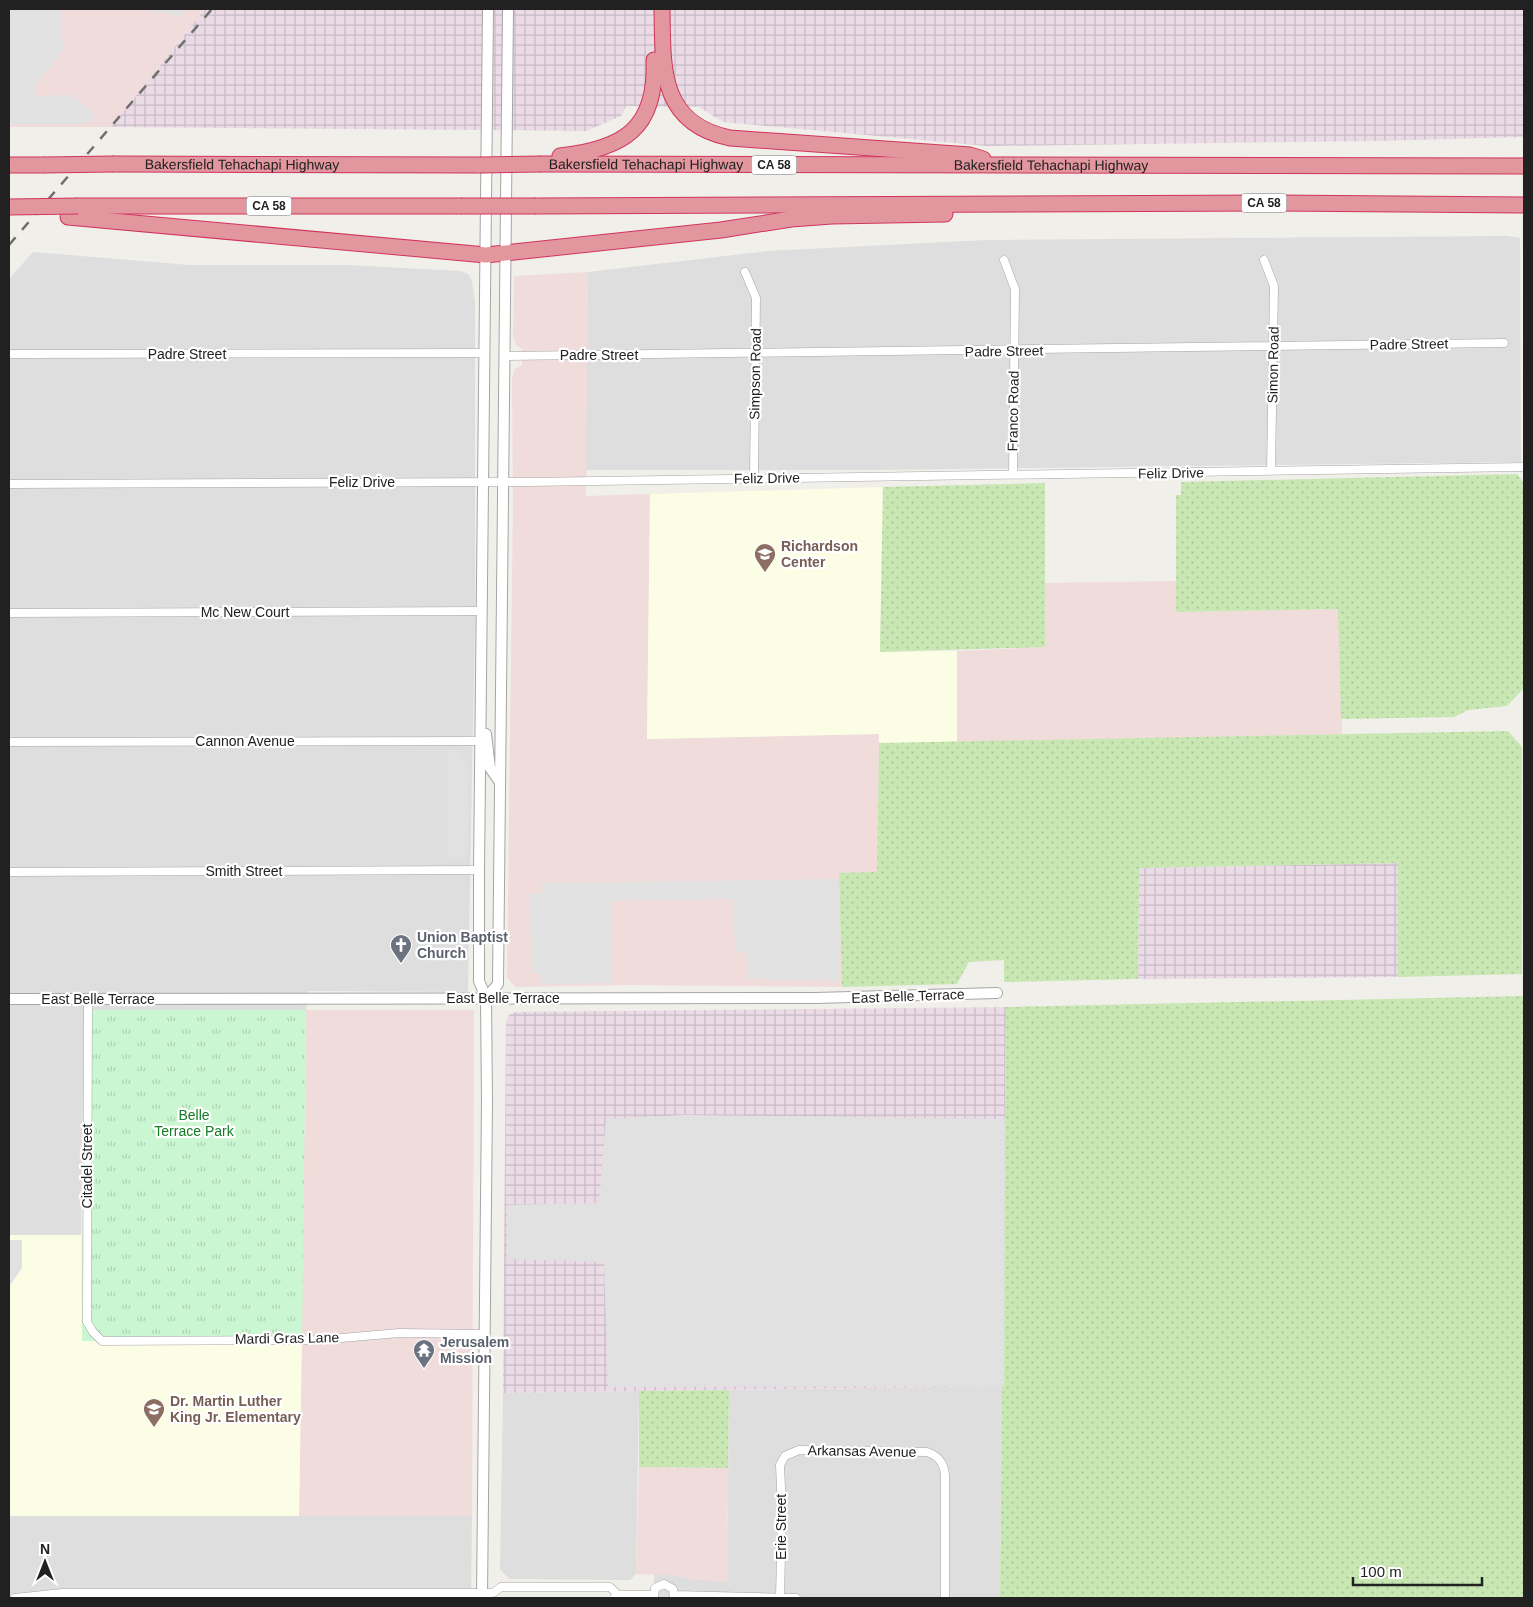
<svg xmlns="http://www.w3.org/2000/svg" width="1533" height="1607" viewBox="0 0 1533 1607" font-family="Helvetica,sans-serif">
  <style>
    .residential { fill: #dfdede }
    .commercial { fill: #f0dcda }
    .industrial { fill: url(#industrial-grid) }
    .education { fill: #fbfde5 }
    .grass { fill: url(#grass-dots) }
    .park { fill: url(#park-tufts) }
    .parking { fill: #e1e1e1 }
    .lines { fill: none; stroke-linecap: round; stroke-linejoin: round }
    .minor-casing { stroke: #a5a5a5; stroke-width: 9 }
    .tertiary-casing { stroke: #a5a5a5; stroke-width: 12 }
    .motorway-casing { stroke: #d1345d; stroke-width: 17 }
    .minor { stroke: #fff; stroke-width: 8 }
    .tertiary { stroke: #fff; stroke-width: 10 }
    .motorway { stroke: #e2969e; stroke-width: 15 }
    .rail { stroke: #6f6f6f; stroke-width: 2.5; stroke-dasharray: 10 10; stroke-linecap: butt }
    .motorway-bridge-casing { stroke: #d1345d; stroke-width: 17; stroke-linecap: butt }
    .motorway-bridge { stroke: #e2969e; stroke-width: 15 }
    .labels { text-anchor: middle; stroke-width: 4.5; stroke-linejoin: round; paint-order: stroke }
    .shield { fill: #fff; stroke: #646464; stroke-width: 1 }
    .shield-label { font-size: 12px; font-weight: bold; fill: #212121 }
    .street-label { font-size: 14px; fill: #212121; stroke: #fff }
    .education-label { font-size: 14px; font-weight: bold; fill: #785e54; stroke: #fff; text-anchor: start }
    .worship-label { font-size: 14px; font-weight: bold; fill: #5b616d; stroke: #fff; text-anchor: start }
    .park-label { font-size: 14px; fill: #137c25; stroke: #fff }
  </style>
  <defs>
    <pattern id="industrial-grid" width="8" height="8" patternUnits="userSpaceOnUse" patternTransform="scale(1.25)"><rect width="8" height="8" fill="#eadbe6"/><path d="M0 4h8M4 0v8" fill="none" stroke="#c8bcc5"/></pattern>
    <pattern id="grass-dots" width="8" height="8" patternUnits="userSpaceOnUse" patternTransform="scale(1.25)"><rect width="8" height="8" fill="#c8e7b3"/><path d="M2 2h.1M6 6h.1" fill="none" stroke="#acc69a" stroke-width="1.8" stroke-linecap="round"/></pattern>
    <pattern id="park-tufts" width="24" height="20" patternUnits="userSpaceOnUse" patternTransform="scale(1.25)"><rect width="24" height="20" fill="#caf7d1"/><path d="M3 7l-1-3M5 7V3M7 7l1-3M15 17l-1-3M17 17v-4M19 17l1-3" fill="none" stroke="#add3b3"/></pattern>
  </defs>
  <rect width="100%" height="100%" fill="#f1efe9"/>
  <path class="residential" d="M1507,236L1520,238L1521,462L875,470H585L588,272L768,251L987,240Z
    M33,252L189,265H345L461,271L468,274L472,281L475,303V616L468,992L308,991L306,1010H84L81,1235H9V279Z
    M1002,1386L1000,1598H654V1574L676,1575L690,1579L727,1581L729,1390Z
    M639,1391L636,1574L630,1580L509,1579L500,1569L503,1393Z
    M9,1516H472L471,1598H9Z"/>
  <path class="commercial" d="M9,9H205L111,127H9Z
    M588,272L586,496L650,494L647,739L879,734L877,873H839L842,987L630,985L516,987L507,978L513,505L512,377L515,369L522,365V349L516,345L513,337L514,276Z
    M1176,581L1177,612L1339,609L1342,734L957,743V651L1045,647V583Z
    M306,1010H474L472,1516H299Z
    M639,1467L728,1468L727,1582L690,1579L676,1575L636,1574Z"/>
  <path class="industrial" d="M205,9H1524V137L1377,141L987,146L723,122L699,107L626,106L621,116L586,131L111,127Z
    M1399,863L1398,977L1138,979L1139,868Z
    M1006,1007L1002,1386L503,1393L506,1020L509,1015L515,1012Z"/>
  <path class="education" d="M883,487L880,652L957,651V743H879V734L647,739L650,494Z
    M9,1235H81L82,1341L302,1340L299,1516H9Z"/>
  <path class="grass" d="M1517,474L1524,483V688L1507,706L1468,710L1454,717L1341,719L1338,609L1176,612V495H1181V482Z
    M1045,483V647L880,652L883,487Z
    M1508,731L1522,747V974L1398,977V863L1139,868L1138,979L1004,982V960L969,962L957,984L842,987L839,873L877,872L879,743Z
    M1524,996V1598H1000L1006,1007Z
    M729,1390L728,1468L639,1467V1391Z"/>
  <path class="park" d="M84,1010H306L302,1340L82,1341Z"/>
  <path class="parking" d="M9,9H186L177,19L169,13L150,12L147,9L61,10L63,50L36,86V96L72,95L96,115L87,124H9Z
    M448,750H459L468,765V851L465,858L461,859H447Z
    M839,879L840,981L748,979L746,952L735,951L733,899L612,901V983L540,984L541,974L531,973L530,894L541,893V883Z
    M684,1115L1005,1119L1004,1386L608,1387L604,1262L507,1259V1205L599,1203L606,1119Z
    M9,1240H22V1268L9,1287Z"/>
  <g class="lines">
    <g class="minor-casing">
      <path id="minor" d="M1004,260L1015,289L1013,475
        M1264,260L1274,286L1271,471
        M745,272L756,298L754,478
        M9,354L485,353
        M504,356L1504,343
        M9,484L528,482L1524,467
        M9,613L482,611
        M9,742L481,741
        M9,872L479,870
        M88,999L87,1322L93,1332L102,1341L318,1340L399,1333L485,1334
        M675,1595L796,1598
        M15,1598L62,1593H493L501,1587H610L618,1595
        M614,1598L618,1595H653
        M654,1598L655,1588L664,1584L673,1589L674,1598
        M780,1598L782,1510L780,1465L785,1456L799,1450L927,1452C939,1456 944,1463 945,1475V1598"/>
    </g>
    <g class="tertiary-casing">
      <path id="tertiary" d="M486,734L490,768L499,781
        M486,998L498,984L508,9
        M9,999L815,998L997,993
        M482,1598L487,1101L486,998L479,981V870L488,9"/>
    </g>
    <g class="motorway-casing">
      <g id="motorway">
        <path d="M662,9C663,68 659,123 730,138L970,155L983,159"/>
        <path d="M560,156C623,149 657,129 654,60"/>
        <path id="s1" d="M114,164L480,165"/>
        <path id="s2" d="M541,164L1524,166"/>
        <path d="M9,165H43"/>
        <path d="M78,206H460"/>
        <path d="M536,206L1276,203L1524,205"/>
        <path d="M68,217L486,255L721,230L791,219L832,216L945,214"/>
      </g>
    </g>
    <use href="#minor" class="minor"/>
    <use href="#tertiary" class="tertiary"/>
    <use href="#motorway" class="motorway"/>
    <path class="rail" d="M9,245L212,9"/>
    <g class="motorway-bridge-casing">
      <path id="motorway-bridge" d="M43,165L114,164
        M480,165L541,164
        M460,206H536
        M9,207L78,206"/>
    </g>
    <use href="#motorway-bridge" class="motorway-bridge"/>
  </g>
  <defs>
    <g id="school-pin" transform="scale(1.125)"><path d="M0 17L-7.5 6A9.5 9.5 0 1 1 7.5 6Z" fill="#8d6e63" stroke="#fff"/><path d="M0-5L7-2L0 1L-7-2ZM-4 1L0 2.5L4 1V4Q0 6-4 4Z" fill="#fff"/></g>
    <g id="church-pin" transform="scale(1.125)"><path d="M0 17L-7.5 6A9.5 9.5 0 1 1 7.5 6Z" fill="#6b7280" stroke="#fff"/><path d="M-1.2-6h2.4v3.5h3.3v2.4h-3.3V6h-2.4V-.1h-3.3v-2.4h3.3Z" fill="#fff"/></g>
    <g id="temple-pin" transform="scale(1.125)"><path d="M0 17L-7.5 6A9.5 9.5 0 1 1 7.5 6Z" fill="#6b7280" stroke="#fff"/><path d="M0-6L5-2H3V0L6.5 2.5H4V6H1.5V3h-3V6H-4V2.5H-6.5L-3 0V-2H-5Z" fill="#fff"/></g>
  </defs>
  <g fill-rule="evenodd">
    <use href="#school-pin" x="765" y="554"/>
    <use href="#church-pin" x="401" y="945"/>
    <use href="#temple-pin" x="424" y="1350"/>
    <use href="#school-pin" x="154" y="1409"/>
  </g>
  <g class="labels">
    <g class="shield">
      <rect x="751.5" y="155.5" width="45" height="19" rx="4"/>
      <rect x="1241.5" y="193.5" width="45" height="19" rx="4"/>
      <rect x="246.5" y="196.5" width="45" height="19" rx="4"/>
    </g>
    <g class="shield-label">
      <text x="774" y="169">CA 58</text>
      <text x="1264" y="207">CA 58</text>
      <text x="269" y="210">CA 58</text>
    </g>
    <g class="street-label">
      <text dy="5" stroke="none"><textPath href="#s1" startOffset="128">Bakersfield Tehachapi Highway</textPath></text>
      <text dy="5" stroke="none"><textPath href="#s2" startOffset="105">Bakersfield Tehachapi Highway</textPath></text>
      <text dy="5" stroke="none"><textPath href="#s2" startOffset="510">Bakersfield Tehachapi Highway</textPath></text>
      <text transform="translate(1409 344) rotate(-1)" y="5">Padre Street</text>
      <text transform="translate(1004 351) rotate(-1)" y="5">Padre Street</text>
      <text x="187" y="359">Padre Street</text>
      <text x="599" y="360">Padre Street</text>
      <text transform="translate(1273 365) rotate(-89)" y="5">Simon Road</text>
      <text transform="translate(755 374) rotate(-89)" y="5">Simpson Road</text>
      <text transform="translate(1013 411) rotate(-89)" y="5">Franco Road</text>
      <text transform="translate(1171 473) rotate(-1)" y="5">Feliz Drive</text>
      <text transform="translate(767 478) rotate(-1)" y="5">Feliz Drive</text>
      <text x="362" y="487">Feliz Drive</text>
      <text x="245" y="617">Mc New Court</text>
      <text x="245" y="746">Cannon Avenue</text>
      <text x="244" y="876">Smith Street</text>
      <text transform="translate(908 996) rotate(-2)" y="5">East Belle Terrace</text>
      <text x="503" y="1003">East Belle Terrace</text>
      <text x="98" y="1004">East Belle Terrace</text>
      <text transform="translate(87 1166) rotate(-90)" y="5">Citadel Street</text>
      <text transform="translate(287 1338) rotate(-1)" y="5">Mardi Gras Lane</text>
      <text transform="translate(862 1451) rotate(1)" y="5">Arkansas Avenue</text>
      <text transform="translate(781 1527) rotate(-90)" y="5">Erie Street</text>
    </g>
    <g class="education-label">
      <text x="781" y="551">Richardson<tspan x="781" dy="16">Center</tspan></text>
      <text x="170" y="1406">Dr. Martin Luther<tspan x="170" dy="16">King Jr. Elementary</tspan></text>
    </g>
    <g class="worship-label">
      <text x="417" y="942">Union Baptist<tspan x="417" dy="16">Church</tspan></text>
      <text x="440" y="1347">Jerusalem<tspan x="440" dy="16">Mission</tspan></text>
    </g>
    <g class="park-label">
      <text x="194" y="1120">Belle<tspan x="194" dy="16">Terrace Park</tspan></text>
    </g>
  </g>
  <rect width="1533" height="1607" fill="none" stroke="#212121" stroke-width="20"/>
  <g transform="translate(45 1562)" stroke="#ffffff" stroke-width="4" paint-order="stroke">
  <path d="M0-4L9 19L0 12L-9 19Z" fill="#212121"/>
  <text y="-8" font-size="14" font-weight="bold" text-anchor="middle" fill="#212121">N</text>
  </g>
  <path d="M1353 1577v8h129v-8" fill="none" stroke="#212121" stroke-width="2.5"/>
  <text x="1360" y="1577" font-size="15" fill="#212121" stroke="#ffffff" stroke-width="4" paint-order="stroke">100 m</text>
</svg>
